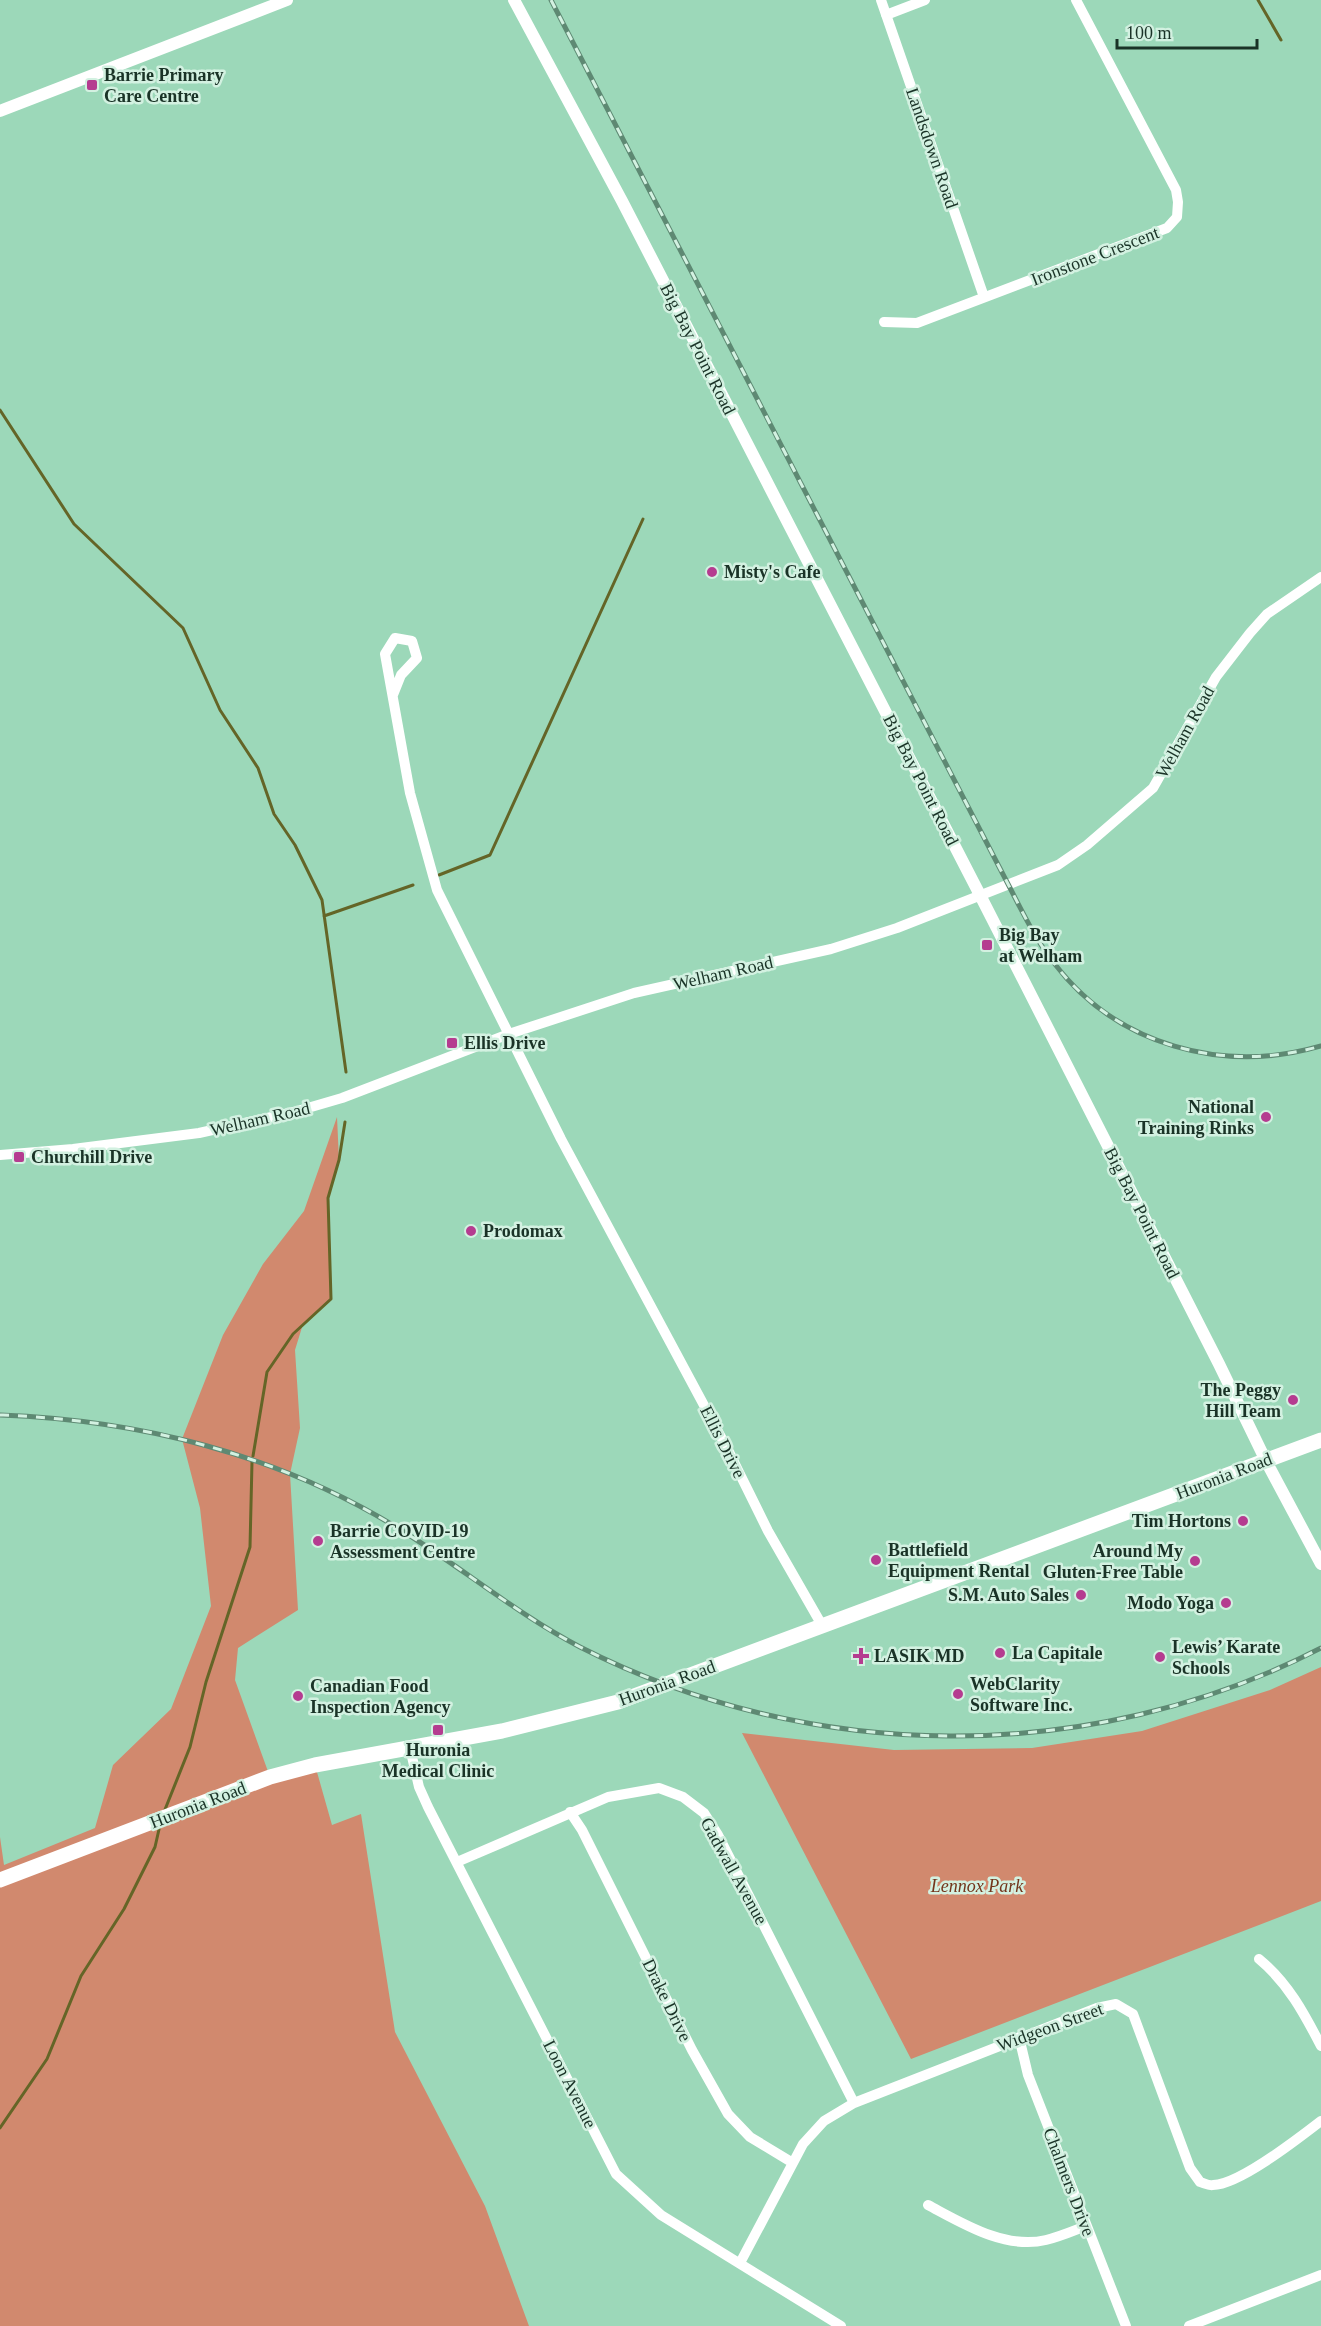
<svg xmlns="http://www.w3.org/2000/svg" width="1321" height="2326" viewBox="0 0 1321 2326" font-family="'Times New Roman',serif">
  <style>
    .green { fill: #d1896e }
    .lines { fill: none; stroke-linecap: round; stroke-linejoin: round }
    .stream { stroke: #646527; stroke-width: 3 }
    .minor { stroke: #fff; stroke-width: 10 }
    .tertiary { stroke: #fff; stroke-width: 12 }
    .secondary { stroke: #fff; stroke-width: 15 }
    .rail-casing { stroke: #5e8973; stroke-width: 5 }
    .rail { stroke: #d3f1e1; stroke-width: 3; stroke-dasharray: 9; stroke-linecap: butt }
    .poi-dot { fill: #b53c90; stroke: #d3f1e1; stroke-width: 2 }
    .labels { text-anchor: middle; stroke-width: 5; stroke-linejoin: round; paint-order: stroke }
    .poi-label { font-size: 18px; font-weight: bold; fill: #1a3327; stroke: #d3f1e1; text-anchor: start }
    .street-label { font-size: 18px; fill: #1a3327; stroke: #d3f1e1 }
    .park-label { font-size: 18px; font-style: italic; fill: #73351b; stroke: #d3f1e1 }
  </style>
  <rect width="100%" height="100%" fill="#9cd8b9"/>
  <path class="green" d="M337,1117L339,1160L328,1198L331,1299L303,1324L295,1350L300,1428L290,1474L298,1610L238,1648L235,1680L270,1777L315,1765L332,1825L361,1814L395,2032L485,2206L529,2326H0V1837L4,1865L95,1828L113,1765L171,1709L211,1606L200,1508L182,1439L223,1335L263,1264L304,1211Z
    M1321,1667V1901L911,2059L742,1733L894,1750L1032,1748L1142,1731L1270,1690Z"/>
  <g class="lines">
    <path class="stream" d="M1258,0L1281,40
      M0,410L74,524L183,628L220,710L258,768L274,814L295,845L322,900L346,1072
      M439,875L490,855L643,519
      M324,916L413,885
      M253,1456L267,1372L293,1334L331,1299L328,1198L339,1160L345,1122
      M164,1812L190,1747L206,1682L250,1547L252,1462
      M0,2128L47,2059L81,1976L124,1909L155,1847L160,1825"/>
    <path class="minor" d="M881,0L984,297
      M886,15L925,0
      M884,322L917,323L1167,228L1177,217L1178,202L1176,190L1076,0
      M393,695L401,675L417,658L412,641L395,638L385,654L410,793L437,890L561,1139L728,1450L768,1531L823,1627
      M0,1155L73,1149L199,1133L294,1112L342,1098L509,1034L634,993L831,949L897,928L1058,865L1087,845L1153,788L1216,677L1250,633L1267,614L1321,577
      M410,1748L419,1787L428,1807L616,2174L661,2215L841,2326
      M570,1812L582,1830L692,2050L728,2114L750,2137L793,2163
      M457,1862L608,1797L659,1788L683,1797L704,1813L718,1835L854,2103
      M1259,1959C1288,1983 1304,2013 1321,2046
      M1019,2037L1028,2075L1126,2326
      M928,2205C962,2223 1005,2250 1046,2240C1059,2237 1073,2231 1086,2226
      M740,2263L803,2144L824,2121L854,2103L1097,2008L1116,2004L1133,2014L1190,2168L1200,2182C1204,2183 1209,2186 1213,2185C1239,2185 1299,2138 1321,2121
      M1189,2326L1321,2275"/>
    <path class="tertiary" d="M514,0L622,201L980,895L1219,1364L1266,1461L1321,1564
      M0,111L287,0"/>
    <path class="secondary" d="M0,1880L270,1777L315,1765L502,1731L618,1702L1321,1440"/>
    <g class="rail-casing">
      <path id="rail" d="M551,0L1008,884C1022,911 1035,939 1054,963C1117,1046 1223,1074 1321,1046
        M0,1415C139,1420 277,1454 396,1527C459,1565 515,1613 580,1647C810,1764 1090,1767 1321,1648"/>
    </g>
    <use href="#rail" class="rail"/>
  </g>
  <g class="poi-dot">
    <rect x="86" y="79" width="12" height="12" rx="3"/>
    <circle cx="712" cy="572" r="6"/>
    <rect x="981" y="939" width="12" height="12" rx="3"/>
    <rect x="446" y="1037" width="12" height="12" rx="3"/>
    <circle cx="1266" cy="1117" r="6"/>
    <rect x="13" y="1151" width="12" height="12" rx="3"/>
    <circle cx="471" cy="1231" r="6"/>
    <circle cx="1293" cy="1400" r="6"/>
    <circle cx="1243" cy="1521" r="6"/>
    <circle cx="318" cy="1541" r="6"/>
    <circle cx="876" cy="1560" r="6"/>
    <circle cx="1195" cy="1561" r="6"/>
    <circle cx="1081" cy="1595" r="6"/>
    <circle cx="1226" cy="1603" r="6"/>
    <circle cx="1000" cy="1653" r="6"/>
    <path d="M858 1647h6v6h6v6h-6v6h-6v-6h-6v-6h6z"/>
    <circle cx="1160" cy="1657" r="6"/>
    <circle cx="958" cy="1694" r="6"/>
    <circle cx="298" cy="1696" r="6"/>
    <rect x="432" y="1724" width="12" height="12" rx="3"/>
  </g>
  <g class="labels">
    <g class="poi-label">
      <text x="104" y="81">Barrie Primary<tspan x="104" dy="21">Care Centre</tspan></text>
      <text x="724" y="578">Misty's Cafe</text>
      <text x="999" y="941">Big Bay<tspan x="999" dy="21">at Welham</tspan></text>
      <text x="464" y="1049">Ellis Drive</text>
      <text x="1254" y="1113" text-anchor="end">National<tspan x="1254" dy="21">Training Rinks</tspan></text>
      <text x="31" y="1163">Churchill Drive</text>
      <text x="483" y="1237">Prodomax</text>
      <text x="1281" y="1396" text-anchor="end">The Peggy<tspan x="1281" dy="21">Hill Team</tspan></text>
      <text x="1231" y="1527" text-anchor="end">Tim Hortons</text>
      <text x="330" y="1537">Barrie COVID-19<tspan x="330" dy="21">Assessment Centre</tspan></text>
      <text x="888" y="1556">Battlefield<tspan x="888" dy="21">Equipment Rental</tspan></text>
      <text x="1183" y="1557" text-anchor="end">Around My<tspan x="1183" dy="21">Gluten-Free Table</tspan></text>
      <text x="1069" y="1601" text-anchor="end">S.M. Auto Sales</text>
      <text x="1214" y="1609" text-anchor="end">Modo Yoga</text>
      <text x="1172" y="1653">Lewis’ Karate<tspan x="1172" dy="21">Schools</tspan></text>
      <text x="1012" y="1659">La Capitale</text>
      <text x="874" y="1662">LASIK MD</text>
      <text x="970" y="1690">WebClarity<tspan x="970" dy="21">Software Inc.</tspan></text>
      <text x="310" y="1692">Canadian Food<tspan x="310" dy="21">Inspection Agency</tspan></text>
      <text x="438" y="1756" text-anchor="middle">Huronia<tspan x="438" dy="21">Medical Clinic</tspan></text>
    </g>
    <g class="street-label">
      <text transform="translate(932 148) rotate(71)" y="6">Landsdown Road</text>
      <text transform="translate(1095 256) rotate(-21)" y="6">Ironstone Crescent</text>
      <text transform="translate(698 349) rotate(63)" y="6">Big Bay Point Road</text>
      <text transform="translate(1185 732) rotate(-61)" y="6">Welham Road</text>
      <text transform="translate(921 780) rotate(63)" y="6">Big Bay Point Road</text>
      <text transform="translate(723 973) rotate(-13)" y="6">Welham Road</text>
      <text transform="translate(260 1119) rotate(-13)" y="6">Welham Road</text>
      <text transform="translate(1142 1213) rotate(63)" y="6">Big Bay Point Road</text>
      <text transform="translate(723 1442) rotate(63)" y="6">Ellis Drive</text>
      <text transform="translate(1224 1476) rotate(-21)" y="6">Huronia Road</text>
      <text transform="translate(667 1683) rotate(-20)" y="6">Huronia Road</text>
      <text transform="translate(198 1805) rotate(-21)" y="6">Huronia Road</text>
      <text transform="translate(734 1871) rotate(61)" y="6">Gadwall Avenue</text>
      <text transform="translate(667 2000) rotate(64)" y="6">Drake Drive</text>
      <text transform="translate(1050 2027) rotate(-20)" y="6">Widgeon Street</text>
      <text transform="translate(570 2084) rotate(63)" y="6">Loon Avenue</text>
      <text transform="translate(1069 2182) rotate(69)" y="6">Chalmers Drive</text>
    </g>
    <g class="park-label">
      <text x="977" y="1892">Lennox Park</text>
    </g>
  </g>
  <path d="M1117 39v9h140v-9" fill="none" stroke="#1a3327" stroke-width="3"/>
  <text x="1126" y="39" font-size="18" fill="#1a3327" stroke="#d3f1e1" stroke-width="4.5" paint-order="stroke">100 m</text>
</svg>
